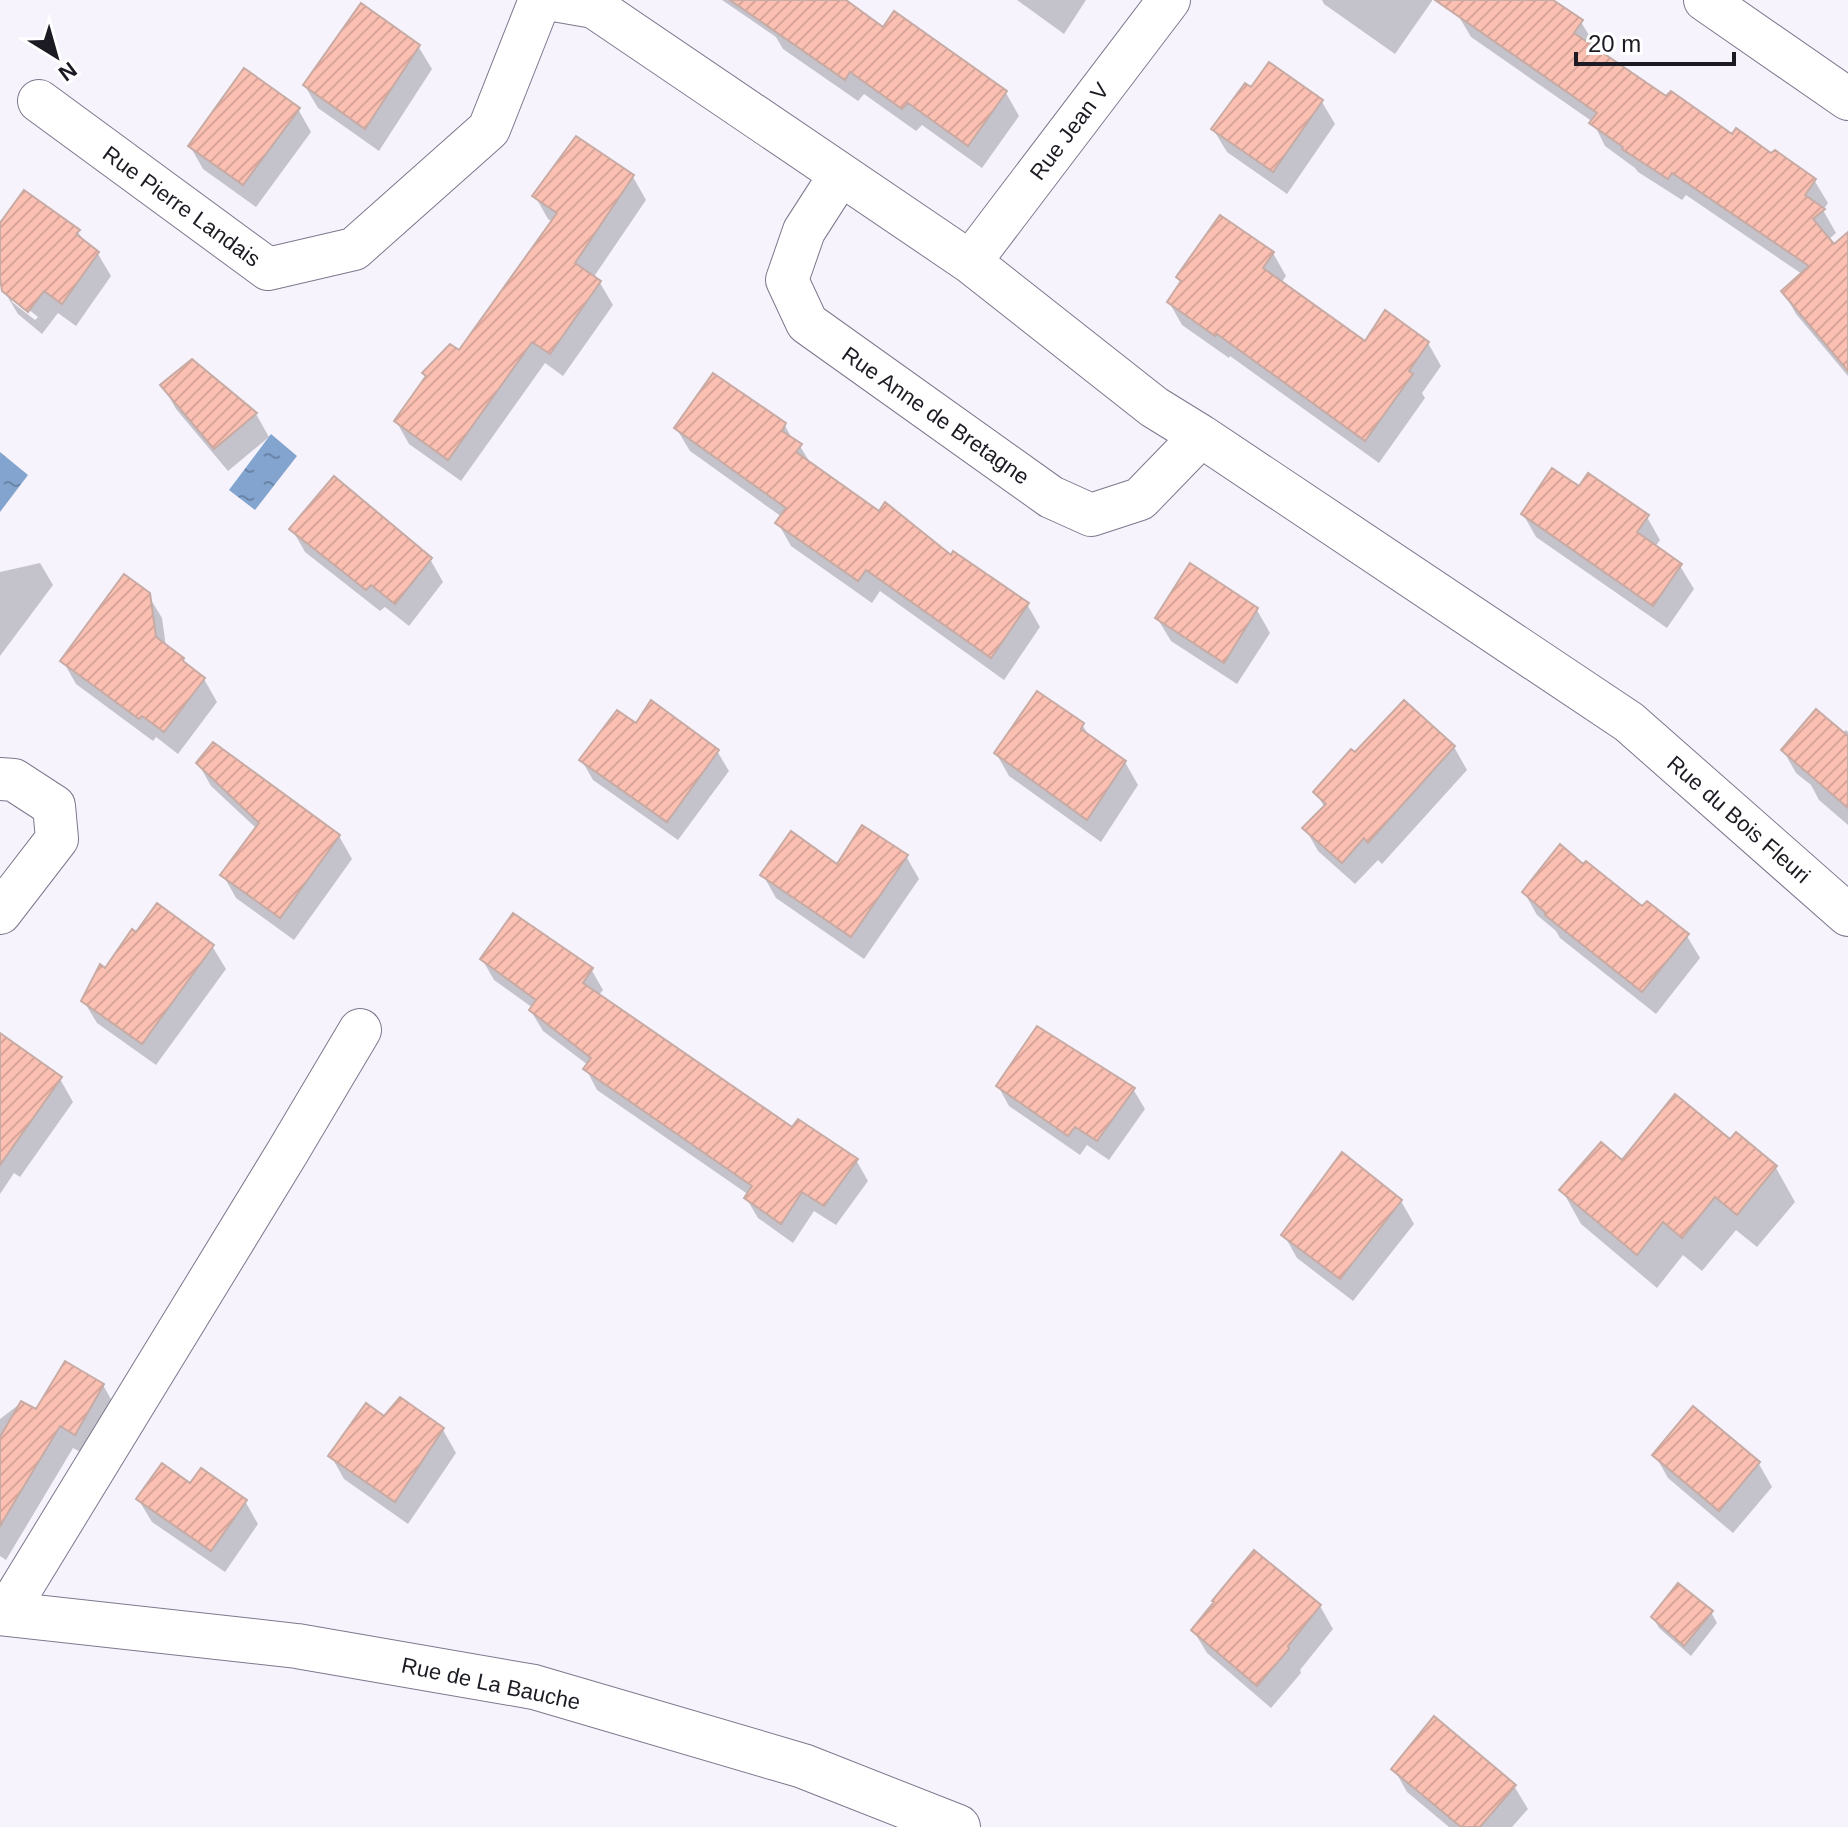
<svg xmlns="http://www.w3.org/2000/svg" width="1848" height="1827" viewBox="0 0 1848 1827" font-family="Helvetica,sans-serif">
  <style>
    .water { fill: url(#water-ripples) }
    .shadow { fill: #0003; fill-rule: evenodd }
    .building { fill: url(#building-hatch); stroke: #c7aba4; stroke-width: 2 }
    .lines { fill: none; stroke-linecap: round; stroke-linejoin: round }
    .street-casing { stroke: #7e778d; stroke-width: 44 }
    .secondary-casing { stroke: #7e778d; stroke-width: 46 }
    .street { stroke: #fff; stroke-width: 42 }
    .secondary { stroke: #fff; stroke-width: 44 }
    .labels { text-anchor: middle; stroke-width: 6; stroke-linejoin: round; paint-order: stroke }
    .street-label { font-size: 22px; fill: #1c1a22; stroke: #fff }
  </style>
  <defs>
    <pattern id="water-ripples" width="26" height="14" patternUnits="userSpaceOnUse" patternTransform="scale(2)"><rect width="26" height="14" fill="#82a4ce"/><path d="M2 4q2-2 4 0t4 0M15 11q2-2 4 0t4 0" fill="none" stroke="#6a85a7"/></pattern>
    <pattern id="building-hatch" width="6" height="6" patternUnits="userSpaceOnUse" patternTransform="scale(2)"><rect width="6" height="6" fill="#fcc0b2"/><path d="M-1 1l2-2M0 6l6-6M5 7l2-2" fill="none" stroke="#d7a499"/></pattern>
  </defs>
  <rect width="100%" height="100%" fill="#f6f3fd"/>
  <path class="water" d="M271,434L297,456L255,510L229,490Z
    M0,452L28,475L0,512Z"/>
  <path class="shadow" d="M722,0H842L884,30L1006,93L1019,116L982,168L922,125L916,131L864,94L858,101L783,49L776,37Z
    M1017,0H1086L1064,34Z
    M1322,0H1432V1L1395,54L1324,4Z
    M1468,0H1550L1581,22L1595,45L1592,48L1666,99L1732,137L1771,155L1814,180L1828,203L1823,210L1836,233L1828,240L1848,263V376L1796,314L1783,291L1802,274L1686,195L1682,200L1638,172L1635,168L1605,146L1593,122L1471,37L1458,15Z
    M418,46L432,69L379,151L318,108L305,86Z
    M1252,90L1322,102L1335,124L1287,194L1227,152L1213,129Z
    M298,109L311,132L256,207L203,169L190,146Z
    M577,139L633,177L646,200L593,278L600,283L613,305L563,376L545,363L461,481L409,444L396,421L427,378L424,374L460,353L553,222L548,219L535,196Z
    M24,192L78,232L85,243L98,254L111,276L76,326L58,313L42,334L18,314L4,291L0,264V226ZM12,296L38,317L35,320L12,302Z
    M1273,253L1286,276L1281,283L1366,344L1428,343L1441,366L1422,393L1425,398L1379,463L1230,356L1229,358L1182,325L1169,302L1182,284L1178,278Z
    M192,361L256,414L269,437L228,471L176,409L163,386Z
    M784,424L794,442L800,446L812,466L880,514L1027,604L1040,627L1004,680L880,591L872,603L791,546L778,523L782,517L690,451L676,428Z
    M1579,489L1647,517L1660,540L1655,547L1680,566L1694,589L1667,628L1536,537L1523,514Z
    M292,529L430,559L443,582L409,626L385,607L380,611L305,552Z
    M40,563L53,585L0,656V572Z
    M148,595L162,618L166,647L204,679L217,702L178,754L156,737L153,741L76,684L63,661Z
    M1257,610L1270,633L1237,684L1171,641L1157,618Z
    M1404,703L1454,747L1467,770L1382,864L1378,860L1355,884L1318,851L1305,828L1325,808L1316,793L1355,755Z
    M1082,725L1090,737L1125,762L1138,785L1101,842L1009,776L996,753Z
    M636,726L717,751L729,771L678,840L593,780L582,761Z
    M1846,730L1848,732V825L1819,800L1811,785L1796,773L1783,750L1842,734Z
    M198,763L339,836L352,859L294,940L236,898L223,875L257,829L211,786Z
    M906,856L919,879L864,959L776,898L763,875Z
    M1524,892L1642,909L1687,936L1700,958L1656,1014L1560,938L1556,931L1537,915Z
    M212,946L226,969L156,1065L97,1023L83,1000L106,971Z
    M482,959L591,969L603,990L598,996L793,1130L856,1160L868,1181L836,1225L814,1211L793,1243L758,1218L746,1198L749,1195L597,1090L586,1069L588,1065L543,1031L531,1011L533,1008L494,980Z
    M0,1051L60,1079L73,1102L20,1177L14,1173L0,1194Z
    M998,1086L1133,1089L1145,1109L1109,1160L1087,1145L1080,1155L1009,1106Z
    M1730,1142L1776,1168L1795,1202L1757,1247L1736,1230L1702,1271L1683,1255L1657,1288L1581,1224L1562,1190L1622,1163Z
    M1401,1201L1414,1224L1353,1301L1297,1258L1284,1235Z
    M103,1385L116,1408L88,1456L73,1448L6,1560L0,1556V1419L21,1403L36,1412Z
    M1693,1409L1759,1464L1772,1487L1733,1533L1668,1478L1655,1455Z
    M385,1419L443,1430L456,1453L408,1524L344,1479L331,1456Z
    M190,1486L245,1501L258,1524L225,1572L152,1522L138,1499Z
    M1320,1606L1333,1629L1300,1670L1301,1673L1271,1708L1207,1653L1193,1630Z
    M1711,1612L1717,1623L1691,1656L1659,1628L1653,1617Z
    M1394,1769L1514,1786L1528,1809L1512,1827H1449L1407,1792Z"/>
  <path class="building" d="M730,0H846L883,27L894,11L1007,91L968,146L908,103L902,109L850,72L845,80Z
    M1435,0H1553L1583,20L1574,33L1666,96L1671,91L1732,134L1736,128L1771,153L1775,150L1816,179L1805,195L1825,209L1813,219L1834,244L1848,232V371L1781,291L1809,266L1672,173L1668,179L1622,149L1623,147L1589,123L1597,113Z
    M361,3L420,45L365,129L303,85Z
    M1269,62L1323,100L1273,172L1211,129L1245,83L1251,87Z
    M244,68L300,108L243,185L188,146Z
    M576,136L634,175L575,263L601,281L550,354L532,342L448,460L394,421L426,376L422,373L450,344L459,350L557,213L532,196Z
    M24,190L80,230L76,234L99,252L62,304L44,291L28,312L2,291L0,278V223Z
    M1220,215L1274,252L1263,268L1365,341L1385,310L1429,342L1409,371L1413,374L1365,441L1217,334L1215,336L1167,302L1181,281L1176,277Z
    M192,359L257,413L214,449L160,385Z
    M713,373L786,423L782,431L802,444L796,452L879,511L885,502L951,555L953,551L1029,603L991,658L866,570L858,581L775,523L786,508L674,428Z
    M1552,468L1579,486L1588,473L1649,515L1637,532L1682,564L1653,606L1521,514Z
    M334,476L432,558L395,604L371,585L366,590L289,529Z
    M1190,563L1258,608L1224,663L1155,618Z
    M124,574L150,593L156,637L184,658L183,661L205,678L164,732L142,716L139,719L60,661Z
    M1037,691L1084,723L1081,729L1126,761L1087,820L994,753Z
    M651,700L719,750L667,822L579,760L617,710L636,723Z
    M1404,700L1455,746L1368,843L1364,838L1342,863L1302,828L1326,804L1313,792L1351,749L1355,752Z
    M1816,709L1848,736V808L1781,750Z
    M213,742L340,835L280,918L220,875L259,823L196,763Z
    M862,825L908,855L851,937L760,875L791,831L837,864Z
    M1560,844L1583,864L1586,861L1642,906L1647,901L1689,934L1642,992L1545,915V912L1522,892Z
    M157,903L214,945L142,1044L81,1001L100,964L105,968L132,929L136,932Z
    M513,913L593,968L583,983L792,1127L798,1119L858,1159L824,1206L802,1192L781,1224L744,1198L752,1186L583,1069L591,1058L529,1010L536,1000L480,959Z
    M1037,1026L1135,1088L1097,1141L1075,1127L1068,1136L996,1086Z
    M0,1033L62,1077L0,1165Z
    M1675,1094L1730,1139L1736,1132L1777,1166L1737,1215L1715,1197L1682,1238L1663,1222L1637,1255L1559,1190L1601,1142L1622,1160Z
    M1342,1152L1402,1200L1340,1279L1281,1235Z
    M65,1361L104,1384L75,1435L60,1426L0,1526V1437L21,1401L36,1409Z
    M400,1397L444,1428L395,1502L328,1456L366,1403L384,1416Z
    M1693,1406L1760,1462L1719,1511L1652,1455Z
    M162,1463L190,1483L201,1468L247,1500L211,1551L136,1499Z
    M1254,1550L1321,1605L1288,1646L1289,1649L1257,1686L1191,1630L1214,1602L1212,1601Z
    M1678,1583L1713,1611L1684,1646L1651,1617Z
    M1434,1716L1516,1785L1480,1827H1461L1391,1769Z"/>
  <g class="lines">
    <g class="street-casing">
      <path id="street" d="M554,0L594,7L970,262L1154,407L1201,436L1629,722L1848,915
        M1705,0L1848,99
        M39,101L268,269L354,249L489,129L540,0
        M840,175L804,231L787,280L807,323L1051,497L1091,515L1140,499L1201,436
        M970,262L1169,0
        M0,779L14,780L54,806L57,839L0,913
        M6,1613L287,1153L360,1030"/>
    </g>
    <g class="secondary-casing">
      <path id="secondary" d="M0,1613L297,1646L534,1687L803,1766L958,1827"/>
    </g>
    <use href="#street" class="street"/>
    <use href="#secondary" class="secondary"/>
  </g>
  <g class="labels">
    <g class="street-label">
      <text transform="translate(1069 131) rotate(-53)" y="8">Rue Jean V</text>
      <text transform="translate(182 206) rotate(36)" y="8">Rue Pierre Landais</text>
      <text transform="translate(936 415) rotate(35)" y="8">Rue Anne de Bretagne</text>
      <text transform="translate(1739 819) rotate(41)" y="8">Rue du Bois Fleuri</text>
      <text transform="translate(491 1683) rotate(12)" y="8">Rue de La Bauche</text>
    </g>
  </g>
  <g transform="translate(56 56) rotate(143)" stroke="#ffffff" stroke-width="6" paint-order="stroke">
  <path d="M0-6L14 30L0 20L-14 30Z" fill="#1c1a22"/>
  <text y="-12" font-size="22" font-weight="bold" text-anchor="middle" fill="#1c1a22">N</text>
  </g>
  <path d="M1576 52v12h158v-12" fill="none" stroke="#1c1a22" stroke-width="4"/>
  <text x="1588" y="52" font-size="24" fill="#1c1a22" stroke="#ffffff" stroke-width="6" paint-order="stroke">20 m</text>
</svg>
